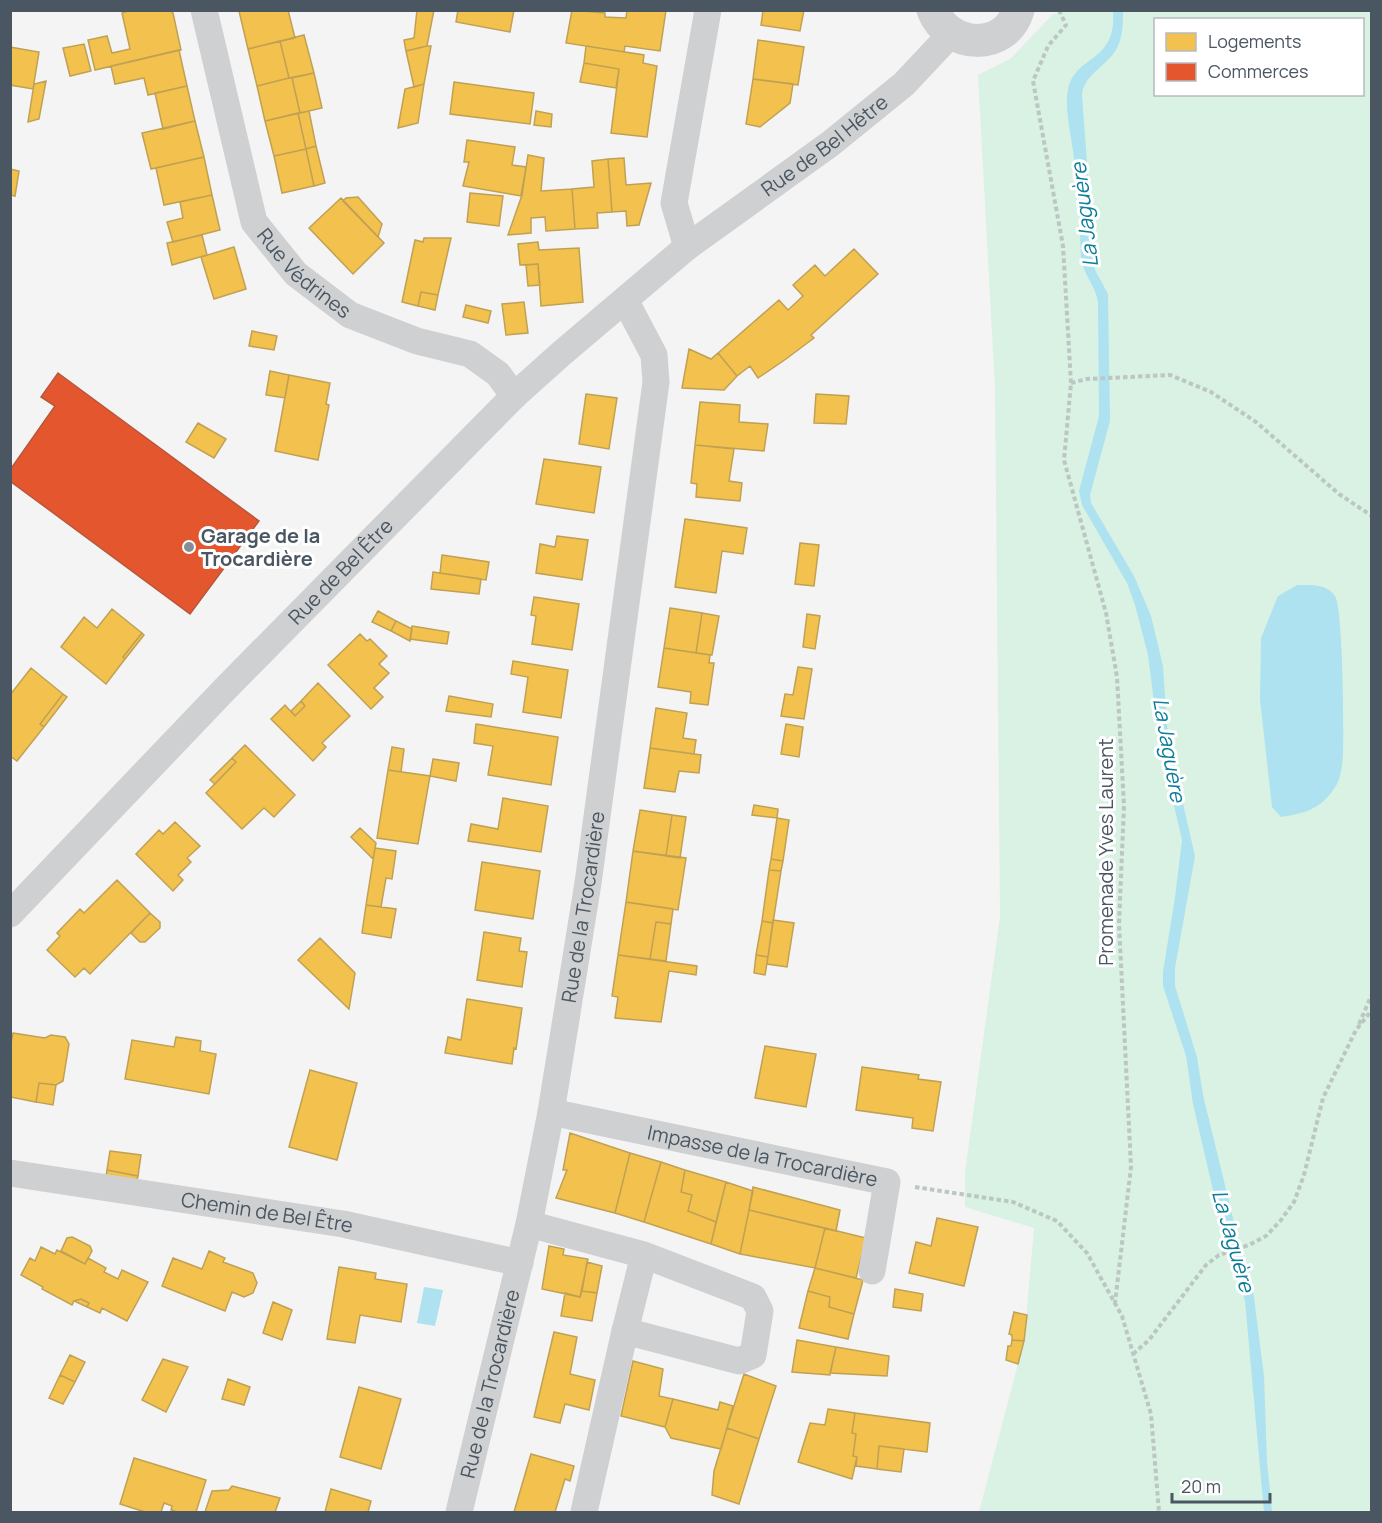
<svg xmlns="http://www.w3.org/2000/svg" width="1382" height="1523" viewBox="0 0 1382 1523" font-family="Manrope,sans-serif">
  <style>
    .green { fill: #d9f2e3; fill-rule: evenodd }
    .water { fill: #aee2f0 }
    .homes { fill: #f2c14e; stroke: #c0a154; stroke-width: 1.5 }
    .shops { fill: #e4572e; stroke: #b6573d; stroke-width: 1.5 }
    .lines { fill: none; stroke-linecap: round; stroke-linejoin: round }
    .path { stroke: #bcc7c4; stroke-width: 4; stroke-dasharray: 4.5 3; stroke-linecap: butt }
    .minor { stroke: #ced0d2; stroke-width: 27 }
    .tertiary { stroke: #ced0d2; stroke-width: 33 }
    .poi-dot { fill: #868d94; stroke: #fff; stroke-width: 2 }
    .labels { text-anchor: middle; stroke-width: 6; stroke-linejoin: round; paint-order: stroke }
    .street-label { font-size: 20px; fill: #4a5661; stroke: #fff }
    .poi-label { font-size: 20px; font-weight: bold; fill: #4a5661; stroke: #fff; text-anchor: start }
    .water-label { font-size: 21px; font-style: italic; fill: #0c7c9b; stroke: #fff }
  </style>
  <rect width="100%" height="100%" fill="#f4f4f4"/>
  <path class="green" d="M1072,11H1371V1512H979L1024,1341L1034,1228L965,1207V1172L1000,917L995,389L978,75L1010,59L1053,14ZM1156,20H1362V94H1156Z"/>
  <path class="water" d="M1113,11H1123C1123,23 1123,36 1117,48C1108,66 1083,74 1082,96L1095,270L1108,294L1110,421L1090,495L1091,503L1134,576L1151,616L1163,666L1168,738L1195,856L1175,968V986L1197,1057L1203,1095L1242,1255L1252,1282L1264,1376L1267,1461L1272,1512H1264L1245,1301L1236,1267L1230,1261L1222,1229L1193,1104L1186,1056L1163,986V972L1175,897L1182,840L1159,741L1148,655L1135,605L1127,583L1082,505L1079,491L1099,416L1098,302C1096,287 1084,275 1081,259C1080,226 1078,192 1074,158C1072,139 1064,109 1068,90C1075,54 1117,64 1113,11Z
    M1297,585C1309,585 1327,583 1335,596C1343,608 1344,731 1343,752C1343,761 1341,776 1337,784C1323,808 1307,813 1281,817L1272,807L1260,700L1261,638L1278,596Z
    M424,1287L443,1290L435,1326L417,1323Z"/>
  <path class="homes" d="M131,10H169L173,13L181,50L95,70L88,40L107,36L112,53L130,49L122,13Z
    M288,10L295,38L248,49L239,11Z
    M417,10H434L427,46L406,51L404,40L414,38Z
    M458,10H514L510,32L456,22Z
    M572,10L605,13V17L626,18L627,10H666L660,51L625,46L624,52L566,43Z
    M763,10H804L800,31L761,25Z
    M304,35L314,73L289,78L280,41Z
    M758,40L804,47L798,85L753,79Z
    M280,41L289,78L257,86L248,49Z
    M84,44L91,71L70,76L63,48Z
    M427,46H431L424,84L414,87L406,51Z
    M586,46L644,55L643,63L657,66L647,137L611,133L619,69L584,63Z
    M10,47L39,52L33,89L10,85Z
    M179,50L187,86L148,95L144,78L115,84L111,66Z
    M584,63L619,69L616,88L580,82Z
    M314,73L322,108L300,113L292,78Z
    M289,78H292L300,113L265,121L257,86Z
    M753,79L793,84L790,103L760,127L746,124Z
    M46,81L39,119L28,122L34,84Z
    M454,82L534,93L530,124L450,114Z
    M424,84L418,123L398,128L405,89Z
    M187,86L195,121L163,129L155,93Z
    M309,111L316,146L306,149L298,113Z
    M536,111L552,114L551,127L534,125Z
    M298,113L306,149L274,156L265,121Z
    M195,121L204,157L151,169L142,133Z
    M467,140L515,147L512,165L526,167L521,196L463,186L469,162H464Z
    M316,146L325,183L314,186L306,149Z
    M306,149L314,186L282,193L274,156Z
    M528,155L544,158L541,191L572,189L575,229L546,231L545,217L531,218V233L508,235L522,195Z
    M204,157L212,195L164,205L156,168Z
    M624,158L626,185L651,183L639,225L627,226L626,211L612,212L608,159Z
    M608,159L612,212L597,213L598,228L575,229L572,189L594,187L592,161Z
    M10,169L19,171L15,196L10,195Z
    M470,193L503,196L499,226L467,222Z
    M212,195L220,230L173,242L167,222L183,218L180,202Z
    M358,197L382,224L378,237L343,201L346,198Z
    M341,198L384,243L353,274L309,228Z
    M202,235L207,255L172,265L167,243Z
    M424,238H451L438,295L421,292L418,306L402,302L415,240L423,242Z
    M538,242L539,250L579,248L583,302L541,306L538,264L520,265L518,244Z
    M234,247L246,289L214,299L201,257Z
    M854,249L878,274L811,335L814,338L786,359L758,378L750,366L737,376L718,353L779,300L788,310L803,296L793,285L815,265L825,276Z
    M538,264L540,285L528,286L526,265Z
    M421,292L438,295L435,310L418,306Z
    M524,302L528,333L506,335L502,304Z
    M466,305L491,311L488,323L463,317Z
    M252,331L277,336L274,350L249,346Z
    M689,349L711,359L718,353L737,376L724,390L682,388Z
    M270,371L289,375L285,398L266,395Z
    M289,375L330,383L326,404L329,405L318,460L275,451Z
    M586,394L617,398L609,449L579,444Z
    M816,394L849,396L846,424L814,423Z
    M700,402L740,405L739,422L768,424L764,451L695,445Z
    M198,423L226,439L214,458L186,442Z
    M695,445L734,449L729,481L742,483L740,501L696,497L697,484L691,483Z
    M544,459L601,467L594,513L536,504Z
    M685,519L747,528L743,554L722,551L716,593L675,587Z
    M557,536L588,540L582,580L536,573L540,544L555,547Z
    M800,543L819,545L814,586L795,584Z
    M442,555L489,562L486,580L440,573Z
    M433,572L481,579L479,594L431,589Z
    M534,597L579,604L572,650L532,644L536,616L531,615Z
    M670,608L702,613L696,653L664,648Z
    M112,609L142,633L123,657L125,659L106,684L61,647L84,617L97,628Z
    M378,611L396,621L391,631L372,622Z
    M702,613L719,616L712,655L696,653Z
    M807,614L820,616L815,649L803,647Z
    M396,621L412,629L410,641L391,631Z
    M412,626L449,632L447,644L410,639Z
    M142,633L144,635L125,659L123,657Z
    M360,634L367,641L370,639L387,656L379,664L389,673L374,688L383,697L371,709L328,665Z
    M664,648L710,655L709,663H714L708,705L690,703L691,692L658,687Z
    M513,661L568,670L561,718L523,712L528,677L511,674Z
    M798,667L812,669L804,719L781,716L785,694L793,695Z
    M31,668L63,694L40,724L44,727L17,761L10,756V695Z
    M318,683L350,716L322,743L326,747L313,761L271,719L285,705L295,716L305,706L301,701Z
    M63,694L67,697L44,727L40,724Z
    M449,696L493,704L491,717L446,711Z
    M301,701L305,706L295,716L291,711Z
    M656,708L687,713L683,738L696,740L694,754L650,748Z
    M476,724L558,737L551,785L488,775L493,746L474,743Z
    M786,724L803,727L799,757L781,754Z
    M245,745L295,795L274,817L264,808L242,829L206,793L236,762L232,758Z
    M392,747L404,749L401,772L388,770Z
    M650,748L701,755L699,773L679,771L675,792L644,788Z
    M232,758L236,762L215,784L210,780Z
    M433,759L459,763L456,781L430,776Z
    M388,770L430,776L418,844L377,838Z
    M503,798L548,806L541,852L468,841L471,824L498,829Z
    M754,805L778,809L777,818L752,815Z
    M640,810L672,815L666,856L633,851Z
    M672,815L686,817L680,858L666,856Z
    M777,818L789,820L783,861L771,859Z
    M175,822L200,846L187,858L191,862L178,875L183,880L173,891L136,854L159,830L163,834Z
    M360,828L376,843L373,859L351,837Z
    M375,848L396,851L392,879L386,878L381,907L366,905Z
    M633,851L686,858L678,910L626,902Z
    M771,859L783,861L781,871L769,870Z
    M482,862L540,871L533,919L475,910Z
    M769,870L781,871L773,923L762,921Z
    M117,880L150,913L90,974L84,968L75,977L47,950L60,936L57,933L80,909L84,913Z
    M626,902L673,909L671,924L656,922L650,959L618,955Z
    M366,905L396,909L391,938L362,933Z
    M150,913L160,922V928L145,942H140L131,933Z
    M773,920L794,923L787,967L767,964Z
    M762,921L773,923L768,957L756,955Z
    M656,922L671,924L666,961L650,959Z
    M484,932L521,938L519,951L527,952L522,987L477,980Z
    M320,938L355,973L349,1009L298,960Z
    M618,955L697,966L696,975L669,971L661,1022L615,1018L618,997L612,996Z
    M756,955L768,957L765,975L754,973Z
    M467,999L522,1008L516,1049L514,1048L512,1064L445,1053L448,1037L461,1040Z
    M13,1033L45,1038L51,1035L65,1037L69,1044L63,1081L56,1085L39,1083L36,1102L10,1097V1048Z
    M176,1037L201,1041L200,1051L216,1054L209,1094L125,1079L132,1040L174,1047Z
    M765,1046L816,1054L806,1107L755,1098Z
    M862,1067L919,1075L918,1079L941,1082L933,1131L912,1128L913,1118L856,1110Z
    M310,1070L357,1083L337,1160L289,1147Z
    M39,1083L56,1085L53,1105L36,1102Z
    M570,1133L630,1153L615,1213L556,1198L567,1170H563Z
    M110,1151L141,1155L138,1176L107,1170Z
    M630,1153L661,1162L644,1222L615,1213Z
    M661,1162L685,1170L681,1192L692,1195L688,1211L716,1222L711,1244L644,1222Z
    M107,1170L138,1176L137,1180L106,1176Z
    M685,1170L726,1182L716,1222L688,1211L692,1195L681,1192Z
    M726,1182L753,1191L740,1254L711,1244Z
    M753,1187L840,1210L836,1231L749,1210Z
    M749,1210L825,1228L815,1268L740,1254Z
    M937,1218L978,1227L964,1286L909,1273L916,1242L931,1246Z
    M825,1228L866,1238L856,1278L815,1268Z
    M72,1237L90,1246L92,1251L85,1264L61,1251L67,1238Z
    M549,1246L564,1249L563,1255L588,1259L580,1297L542,1289Z
    M41,1247L55,1254L57,1250L85,1264L88,1258L106,1268L104,1272L118,1279L122,1270L148,1282L127,1321L102,1308L100,1313L87,1307L89,1303L81,1299L74,1301L72,1305L42,1289L43,1287L21,1275L30,1258L35,1261Z
    M209,1251L225,1258L223,1262L253,1273L257,1283L253,1293L244,1297L232,1292L225,1311L162,1286L173,1258L202,1269Z
    M587,1262L602,1266L597,1293L582,1291Z
    M339,1267L376,1273L375,1279L407,1284L401,1322L360,1315L355,1343L327,1339Z
    M815,1268L863,1280L854,1314L829,1307L830,1297L808,1291Z
    M895,1289L923,1294L921,1311L893,1307Z
    M582,1291L597,1293L592,1321L561,1316L565,1293L580,1297Z
    M808,1291L830,1297L829,1307L854,1314L848,1339L799,1328Z
    M81,1299L89,1303L87,1307L74,1301Z
    M273,1302L292,1310L282,1340L263,1333Z
    M1014,1312L1027,1315L1024,1341L1012,1340V1335L1009,1334Z
    M554,1332L577,1337L570,1374L595,1380L589,1410L565,1404L560,1423L534,1417Z
    M797,1340L836,1347L830,1375L792,1372Z
    M1012,1340L1024,1341L1018,1364L1006,1360L1008,1346H1011Z
    M836,1347L889,1356L887,1376L830,1373Z
    M70,1355L85,1362L75,1382L60,1375Z
    M163,1359L188,1367L166,1412L142,1400Z
    M633,1361L663,1369L659,1396L673,1399L665,1427L621,1416Z
    M744,1374L776,1386L759,1439L727,1428Z
    M60,1375L75,1382L63,1404L49,1398Z
    M228,1379L250,1387L244,1405L222,1399Z
    M359,1387L401,1399L381,1469L340,1457Z
    M673,1399L718,1410L720,1402L733,1406L721,1449L671,1438L665,1427Z
    M828,1409L855,1413L852,1433L856,1434L853,1456L857,1457L852,1479L798,1462L810,1423L825,1425Z
    M855,1413L930,1423L927,1452L879,1446L877,1469L856,1466L857,1457L853,1456L856,1434L852,1433Z
    M727,1428L759,1439L739,1504L712,1495L714,1471Z
    M879,1446L904,1449L901,1472L877,1469Z
    M531,1454L574,1466L570,1481L565,1479L555,1512H514Z
    M134,1458L206,1480L196,1512H177L171,1510L172,1506L164,1503L161,1512H145L120,1504Z
    M232,1486L280,1498L275,1512H205L212,1491L229,1490Z
    M331,1489L371,1501L368,1512H325Z"/>
  <path class="shops" d="M58,373L259,521L190,614L10,481V470L55,406L41,397Z"/>
  <g class="lines">
    <path class="path" d="M1059,10L1066,25L1048,46L1033,81L1063,246L1071,383L1064,460L1106,613L1117,677L1124,806L1119,924L1131,1167L1115,1303
      M1071,383L1087,379L1170,375L1211,392L1256,422L1339,494L1372,516
      M1359,1024L1372,994
      M915,1187L1013,1202L1057,1221L1087,1253L1122,1316L1151,1414L1159,1512
      M1133,1354L1149,1340L1206,1265L1219,1255L1249,1245L1266,1236L1281,1220L1294,1202L1304,1175L1323,1098L1356,1030L1372,1010"/>
    <g class="minor">
      <path id="s1" d="M204,10L254,222L296,274L350,315L417,341L470,354L498,374L514,396"/>
      <path d="M687,247L674,203L708,10"/>
      <path id="s2" d="M10,914L225,689L514,396L562,353L687,247L830,144L904,84L951,34"/>
      <path id="s3" d="M551,1112L887,1182L872,1271"/>
      <path id="s4" d="M10,1173L343,1224L520,1263"/>
      <path d="M529,1224L644,1255L753,1297L760,1311L753,1355L739,1361L625,1331L644,1255"/>
      <path id="s5" d="M459,1512L529,1224L551,1112L588,883L656,382L654,355L625,300"/>
      <path d="M584,1512L625,1331"/>
    </g>
    <path class="tertiary" d="M933,10C948,49 1006,52 1018,10"/>
  </g>
  <circle class="poi-dot" cx="189" cy="547" r="6"/>
  <g class="labels">
    <g class="street-label">
      <text dy="7" stroke="none"><textPath href="#s2" startOffset="1122">Rue de Bel Hêtre</textPath></text>
      <text dy="7" stroke="none"><textPath href="#s1" startOffset="290">Rue Védrines</textPath></text>
      <text dy="7" stroke="none"><textPath href="#s2" startOffset="476">Rue de Bel Être</textPath></text>
      <text transform="translate(1106 852) rotate(-90)" y="7">Promenade Yves Laurent</text>
      <text dy="7" stroke="none"><textPath href="#s5" startOffset="618">Rue de la Trocardière</textPath></text>
      <text dy="7" stroke="none"><textPath href="#s3" startOffset="216">Impasse de la Trocardière</textPath></text>
      <text dy="7" stroke="none"><textPath href="#s4" startOffset="260">Chemin de Bel Être</textPath></text>
      <text dy="7" stroke="none"><textPath href="#s5" startOffset="132">Rue de la Trocardière</textPath></text>
    </g>
    <g class="poi-label">
      <text x="201" y="543">Garage de la<tspan x="201" dy="23">Trocardière</tspan></text>
    </g>
    <g class="water-label">
      <text transform="translate(1085 215) rotate(-97)" y="7">La Jaguère</text>
      <text transform="translate(1169 750) rotate(80)" y="7">La Jaguère</text>
      <text transform="translate(1233 1241) rotate(74)" y="7">La Jaguère</text>
    </g>
  </g>
  <rect width="1382" height="1523" fill="none" stroke="#4a5661" stroke-width="24"/>
  <rect x="1154" y="18" width="210" height="78" fill="#ffffff" stroke="#b7bbc0" stroke-width="1.5"/>
  <rect x="1166" y="33" width="30" height="18" fill="#f2c14e" stroke="#b7bbc0" stroke-width="1.5"/>
  <text x="1208" y="48" font-size="18" fill="#4a5661">Logements</text>
  <rect x="1166" y="63" width="30" height="18" fill="#e4572e" stroke="#b7bbc0" stroke-width="1.5"/>
  <text x="1208" y="78" font-size="18" fill="#4a5661">Commerces</text>
  <path d="M1172 1493v9h98v-9" fill="none" stroke="#4a5661" stroke-width="3"/>
  <text x="1181" y="1493" font-size="18" fill="#4a5661" stroke="#ffffff" stroke-width="4.5" paint-order="stroke">20 m</text>
</svg>
